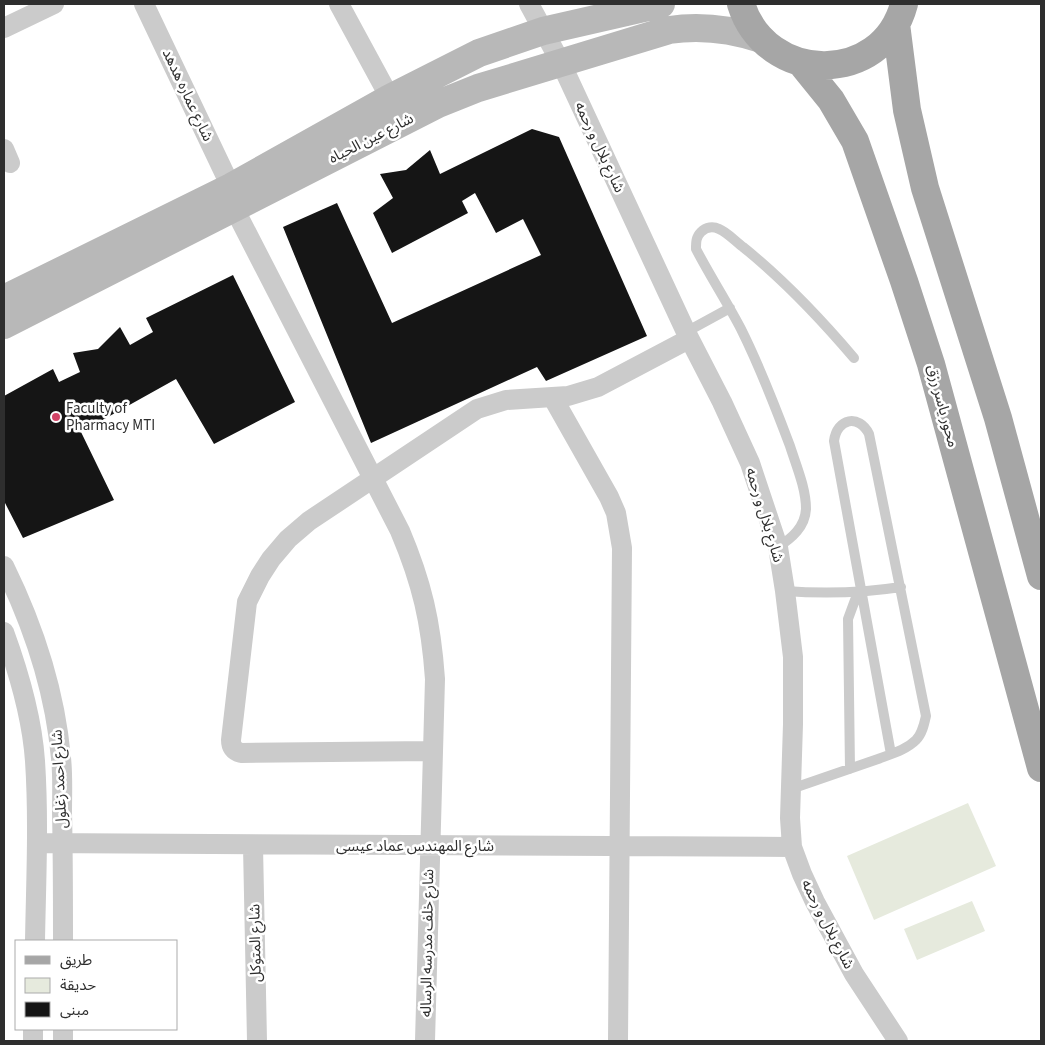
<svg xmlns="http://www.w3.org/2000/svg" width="1045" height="1045" viewBox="0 0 1045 1045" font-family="'Source Sans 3','Noto Sans Arabic',sans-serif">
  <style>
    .green { fill: #e6eadd }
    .building { fill: #151515 }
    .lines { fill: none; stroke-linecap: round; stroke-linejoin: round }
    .lane { stroke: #cbcbcb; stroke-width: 10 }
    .street { stroke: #cbcbcb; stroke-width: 20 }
    .secondary { stroke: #b8b8b8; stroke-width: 28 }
    .primary { stroke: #a6a6a6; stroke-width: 28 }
    .poi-dot { fill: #d24366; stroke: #fff; stroke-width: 2 }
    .labels { text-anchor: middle; stroke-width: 5; stroke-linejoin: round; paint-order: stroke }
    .street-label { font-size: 15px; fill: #2e2e2e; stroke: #fff }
    .poi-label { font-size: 15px; fill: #2e2e2e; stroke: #fff; text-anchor: start }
  </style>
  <rect width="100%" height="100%" fill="#fff"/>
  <path class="green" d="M968,803L996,866L874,920L847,856Z
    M972,901L985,931L917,960L904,929Z"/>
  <path class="building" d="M532,129L559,137L647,336L546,381L537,367L371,443L283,227L337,203L392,323L541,255L523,219L496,233L475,193L462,201L468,213L392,253L373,213L393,198L380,174L406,170L430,150L440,174Z
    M233,275L295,402L214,444L176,379L81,432L114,500L23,538L4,501V396L53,369L59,382L80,372L73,353L98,349L120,327L130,345L153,332L146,318Z"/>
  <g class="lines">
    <path class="lane" d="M686,332L730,308
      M778,547C792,538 805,527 806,509C806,488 796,465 790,446C775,406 760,367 741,329C727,302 710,276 696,249C696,242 696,237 701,232C706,227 713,226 719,229C727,232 736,242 743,247C784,280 820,318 854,358
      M785,591C824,594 862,593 901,587
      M850,769L848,619L855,600L861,592
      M791,789C820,779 849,769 878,759C891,754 906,750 916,740C922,734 924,725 926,716L869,434C859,414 837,418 834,441L891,754"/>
    <path class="street" d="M144,4L231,187
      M339,4L390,98
      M529,4L561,63L686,332L722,402L750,463L778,547L785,591L793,657V724L790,818L792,847L802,874L815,902L854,974L898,1041
      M4,28L54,4
      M4,149L10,163
      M234,208L400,531C422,583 431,622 435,679L425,1041
      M553,398L609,497L616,513L622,548L618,1041
      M4,566C34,627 55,691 61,758C63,776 62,794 62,812C63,855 63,898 63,941
      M4,632C19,673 32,717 35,761C39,821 36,882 35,941
      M432,751L241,753C234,751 231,747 231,740L247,602L260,576L271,559L288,539L309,521L477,409L506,400L568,396L598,387L689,339
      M37,843L792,847
      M253,846L257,1041
      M63,1029V1041
      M33,1041V1029"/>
    <path class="secondary" d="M4,299L231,187L390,98L479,53L543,31L661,4
      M4,325L438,104L478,88L669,30C702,25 731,29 761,39"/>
    <path class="primary" d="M741,4C766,84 882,87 904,4
      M896,24L907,110L925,188L998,418L1041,576
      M801,63L831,100L855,141L904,281L931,364L1041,768"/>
  </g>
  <circle class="poi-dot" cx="56" cy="417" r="5"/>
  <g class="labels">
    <g class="street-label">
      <text transform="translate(188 95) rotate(65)" y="5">شارع عماره هدهد</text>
      <text transform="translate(371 138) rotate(-27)" y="5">شارع عين الحياه</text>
      <text transform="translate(600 147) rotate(65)" y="5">شارع بلال و رحمه</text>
      <text transform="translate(943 406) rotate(75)" y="5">محور ياسر رزق</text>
      <text transform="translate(765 515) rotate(73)" y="5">شارع بلال و رحمه</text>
      <text transform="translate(59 779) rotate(-93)" y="5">شارع احمد زغلول</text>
      <text x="415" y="851">شارع المهندس عماد عيسى</text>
      <text transform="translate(828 924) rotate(63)" y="5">شارع بلال و رحمه</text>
      <text transform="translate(255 943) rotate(-91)" y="5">شارع المتوكل</text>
      <text transform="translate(427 943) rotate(-89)" y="5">شارع خلف مدرسه الرساله</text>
    </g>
    <g class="poi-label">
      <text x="66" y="413">Faculty of<tspan x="66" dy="17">Pharmacy MTI</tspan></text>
    </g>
  </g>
  <rect width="1045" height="1045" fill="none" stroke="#2e2e2e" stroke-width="10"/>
  <rect x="15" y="940" width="162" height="90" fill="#ffffff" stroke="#ababab"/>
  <rect x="25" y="956" width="25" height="8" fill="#a6a6a6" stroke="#ababab"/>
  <text x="60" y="965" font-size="15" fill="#2e2e2e">طريق</text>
  <rect x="25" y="978" width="25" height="15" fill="#e6eadd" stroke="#ababab"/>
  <text x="60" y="990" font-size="15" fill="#2e2e2e">حديقة</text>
  <rect x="25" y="1002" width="25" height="15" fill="#151515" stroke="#ababab"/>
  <text x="60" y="1015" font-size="15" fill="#2e2e2e">مبنى</text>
</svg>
